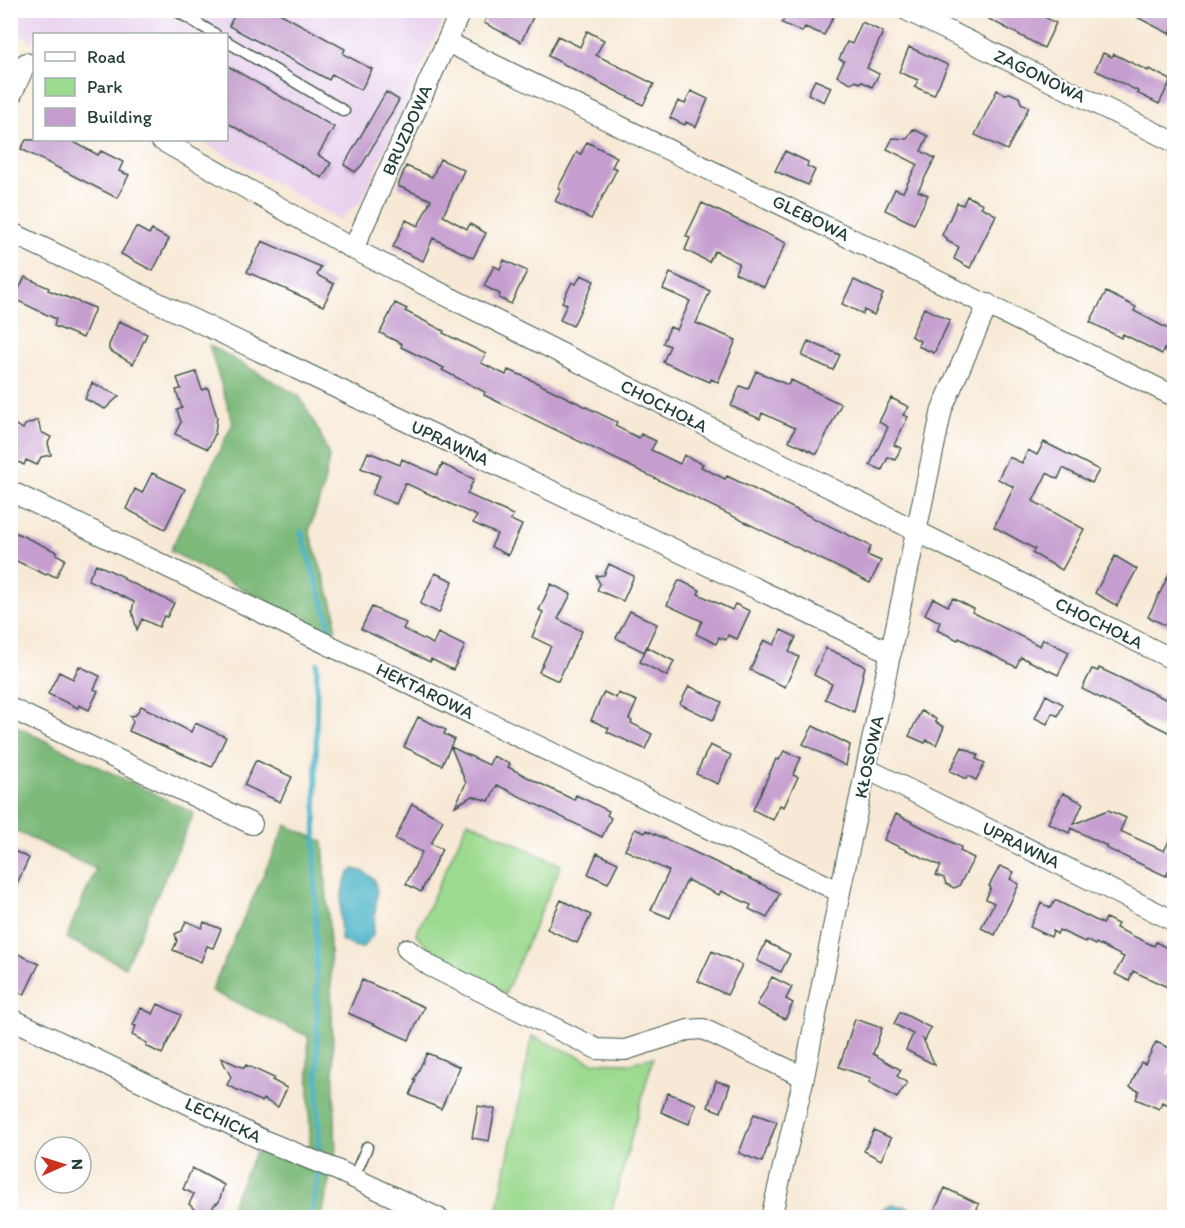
<svg xmlns="http://www.w3.org/2000/svg" width="1185" height="1228" viewBox="0 0 1185 1228" font-family="Itim,sans-serif">
  <style>
    .built { fill: #e8d2ee }
    .green { fill: #9cda8f; stroke: #5e8c62; stroke-width: 1.5 }
    .forest { fill: #7dba7a; stroke: #4e7c57; stroke-width: 1.5 }
    .water { fill: #49b3c7; stroke: #34787e; stroke-width: 1.5 }
    .lines { fill: none; stroke-linecap: round; stroke-linejoin: round }
    .stream { stroke: #49b3c7; stroke-width: 5 }
    .building { fill: #c59ecf }
    .lane-casing { stroke: #3f574c; stroke-width: 13 }
    .street-casing { stroke: #3f574c; stroke-width: 22 }
    .lane { stroke: #fff; stroke-width: 10 }
    .street { stroke: #fff; stroke-width: 20 }
    .labels { text-anchor: middle; stroke-width: 4.5; stroke-linejoin: round; paint-order: stroke }
    .street-label { font-size: 18px; fill: #1f3d34; stroke: #fff }
  </style>
  <rect width="100%" height="100%" fill="#fff"/>
  <filter id="ink" filterUnits="userSpaceOnUse"><feTurbulence type="fractalNoise" baseFrequency=".0167" numOctaves="2"/><feDisplacementMap in="SourceGraphic" scale="12" xChannelSelector="R" yChannelSelector="G"/><feConvolveMatrix kernelMatrix="1 2 1 2 8 2 1 2 1" color-interpolation-filters="sRGB"/></filter>
  <filter id="wash" filterUnits="userSpaceOnUse"><feTurbulence type="fractalNoise" baseFrequency=".008" numOctaves="4" result="noise"/><feDisplacementMap in="SourceGraphic" scale="24" xChannelSelector="R" yChannelSelector="G"/><feGaussianBlur stdDeviation="1.35" result="paint"/><feColorMatrix in="noise" values="0 0 0 0 0 0 0 0 0 0 0 0 0 0 0 0 0 1.4 0 .05"/><feComposite in="paint" operator="in"/></filter>
  <g filter="url(#wash)">
    <rect width="100%" height="100%" fill="#f7e9d6"/>
    <path class="built" d="M11,10L447,11L362,200L340,220L200,140H226V34H34V43L11,29Z"/>
    <path class="green" d="M468,821L561,865L505,994L427,947L416,934Z
      M532,1036L592,1062L631,1063L653,1057L610,1217H496Z"/>
    <path class="forest" d="M209,345L299,396L320,433L329,457L323,488L309,531L335,612V637L170,551L233,423Z
      M11,724L194,813L125,967L66,938L96,869L11,829Z
      M286,825L323,842L330,944L336,1157L310,1147L308,1036L211,991Z
      M262,1149L330,1177L322,1217L225,1218L255,1153Z"/>
    <path class="water" d="M354,869L362,871L374,879L377,892L373,935L362,948L353,946L341,940C340,923 338,878 354,869Z
      M894,1205L909,1207L911,1215L909,1217H878C880,1210 886,1207 894,1205Z"/>
    <g class="lines">
      <path class="stream" d="M301,532L328,618L329,630
        M317,663L315,871L319,1149
        M311,1218L319,1170"/>
    </g>
    <g id="blocks">
      <path class="building" d="M237,10H274L345,49L343,54L372,69L361,90L332,74L329,80L229,26Z
        M489,10H525L534,15L521,42L484,23Z
        M788,10H826L834,15L824,35L805,27L802,32L782,23Z
        M972,10H1031L1056,23L1044,48Z
        M1123,10H1174V26L1170,34Z
        M862,22L883,32L867,68L879,74L872,87L861,81L860,83L855,81L851,83L837,76L844,61L839,59L847,42L852,44Z
        M587,31L604,40L596,55L654,84L643,105L548,56L558,36L580,47Z
        M909,47L948,65L934,95L915,87L918,80L899,72Z
        M1103,53L1112,57L1114,54L1148,71L1149,69L1171,80L1159,104L1137,93L1138,91L1095,70Z
        M226,65L334,127L318,155L331,163L322,178L226,122Z
        M815,80L831,87L824,102L808,94Z
        M997,90L1005,94L1010,93L1019,97L1021,103L1029,107L1007,150L975,135Z
        M691,91L708,99L696,127L686,122L685,125L670,118L678,101L685,104Z
        M386,92L399,100L362,165L355,172L344,165Z
        M913,129L928,136L921,151L935,158L918,191L928,195L914,224L885,210L895,189L903,192L917,164L887,149L893,138L907,139Z
        M26,140H70L98,155L101,151L123,162L119,171L129,175L117,198L21,149Z
        M587,142L617,157L612,167L617,169L591,219L555,201L561,190L558,188L577,152L581,154Z
        M785,151L808,162L807,166L815,170L808,185L775,171Z
        M440,159L464,170L443,216L467,229L470,224L486,233L473,258L433,238L423,261L393,247L406,220L418,226L431,200L398,186L406,166L432,177Z
        M967,196L983,204L981,207L996,215L970,268L954,259L959,247L947,241L948,239L942,235L957,203L963,205Z
        M702,203L786,243L764,287L735,273L739,263L715,251L709,262L685,250L690,238L686,236Z
        M136,227L149,234L152,230L169,239L153,271L121,254Z
        M262,241L321,267L317,275L334,284L323,306L247,272Z
        M504,260L527,271L511,304L499,298L500,294L484,286L494,266L500,269Z
        M670,273L710,291L696,323L736,340L718,382L711,379L710,382L663,362L670,346L663,343L670,327L677,330L690,301L663,289Z
        M581,275L594,281L573,326L560,320L567,304L562,302L572,282L576,284Z
        M25,277L49,288L48,290L95,308L83,338L54,326L56,319L14,299Z
        M854,280L883,294L874,315L864,310L863,314L842,304Z
        M1106,292L1136,307L1134,311L1174,332V354L1164,349L1162,354L1123,334L1121,338L1090,322Z
        M395,303L407,309L405,311L444,331L443,333L486,354L481,363L506,375L508,370L523,376L617,422L615,426L639,438L641,434L656,441L651,450L680,464L684,455L703,464L701,467L725,479L727,476L871,546L867,555L881,561L870,583L484,395L485,392L442,370L444,368L401,347L402,344L380,333Z
        M924,308L950,320L934,353L918,346L920,341L911,336Z
        M119,321L147,334L133,364L109,350V345Z
        M808,341L840,355L833,370L802,356Z
        M756,371L788,385L791,380L841,404L817,454L789,441L795,428L762,413L760,419L731,406L740,386L748,389Z
        M196,372L202,390L208,388L217,417L215,434L208,449L175,434L181,422L177,410L182,408L176,390L181,389L177,378Z
        M92,383L119,396L105,409L85,399Z
        M891,398L909,407L903,415L908,417L894,445L901,448L895,460L888,457L882,470L870,465L888,427L879,422Z
        M38,420L41,432L51,437L48,443L51,455L41,457L37,465L26,460L24,465L10,458V422L23,429L25,425Z
        M1044,442L1099,470L1092,483L1063,468L1058,479L1047,473L1033,501L1084,529L1062,570L1032,553L1035,549L994,527L1014,487L998,479L1009,457L1022,463L1028,450L1037,455Z
        M368,452L400,465L402,459L437,475L442,464L474,479L467,494L513,515L511,520L522,525L508,555L491,547L497,534L473,523L477,516L405,483L396,504L372,494L380,476L361,468Z
        M152,473L185,489L165,529L126,509L135,489L142,493Z
        M10,530L57,552L56,554L65,559L56,577L47,573L46,575L10,558Z
        M1115,556L1137,569L1117,606L1095,593Z
        M96,564L124,577L123,579L174,603L167,617L164,616L159,627L142,619L137,630L132,611L134,602L88,580Z
        M609,564L634,576L623,601L597,590L600,584L596,576L604,575Z
        M1174,564V615L1169,627L1148,617Z
        M435,573L453,581L439,613L420,604Z
        M679,580L700,590L698,594L732,610L735,604L750,611L737,639L728,635L726,640L719,637L716,644L696,634L702,621L667,605Z
        M551,584L571,594L558,619L582,631L558,681L539,672L551,646L532,637L543,612L539,610Z
        M933,598L948,606L953,598L974,609L972,612L1040,646L1043,639L1069,652L1058,675L1021,657L1016,667L959,638L958,640L937,630L940,622L925,614Z
        M372,607L406,623L403,629L433,644L438,633L465,646L453,670L431,659L430,662L361,629Z
        M630,611L657,624L644,652L616,638Z
        M781,630L796,637L789,652L799,657L785,687L750,670L764,640L774,645Z
        M647,647L674,661L667,676L640,662Z
        M826,648L865,666L854,712L825,699L832,684L814,675Z
        M79,666L100,676L94,689L98,691L89,710L79,705L78,708L48,694L59,672L73,679Z
        M1099,668L1174,703V735L1082,689L1092,669L1098,671Z
        M689,686L722,702L713,720L680,704Z
        M604,692L616,698L618,693L637,701L629,719L632,721L631,723L652,734L645,749L607,732L609,728L591,720Z
        M1046,695L1063,704L1058,716L1052,713L1047,724L1035,718Z
        M141,706L191,732L195,723L226,737L212,767L129,731L133,722L130,716L136,715Z
        M921,711L936,719L935,722L944,727L936,745L927,740L925,743L909,736Z
        M418,717L446,730L444,734L454,739L442,765L404,747Z
        M813,726L850,745L846,766L803,744Z
        M710,745L731,755L718,784L696,774Z
        M451,747L489,765L493,756L510,764L508,767L537,782L574,800L576,795L609,811L607,815L611,818L602,837L497,785L489,801L472,796L455,806L466,783Z
        M962,747L978,755L976,759L985,763L976,780L968,776L966,779L950,771Z
        M784,751L801,758L793,775L798,777L784,807L780,805L773,820L753,810L776,759L779,760Z
        M256,760L292,777L280,802L244,785Z
        M1063,793L1083,803L1074,824L1108,810L1126,818L1120,831L1164,851L1174,831V860L1166,876L1106,848L1107,846L1071,828L1069,833L1048,823Z
        M412,804L443,820L431,844L442,849L421,892L406,884L422,852L395,839Z
        M896,814L961,847L960,851L974,858L959,886L954,888L946,884L944,878L936,875L941,866L884,840Z
        M635,829L645,833L646,830L692,851L780,893L767,918L749,909L751,905L721,891L719,895L687,880L670,918L651,910L669,871L625,850Z
        M10,849L29,858L10,898Z
        M597,853L618,863L608,883L588,874Z
        M1000,866L1014,872L1010,879L1019,884L995,935L981,928L994,903L986,899L991,887L989,886Z
        M561,900L591,915L577,943L547,929Z
        M1055,900L1103,924L1106,918L1118,924L1116,928L1154,946L1156,942L1174,952V990L1133,971L1129,981L1115,974L1124,957L1096,943L1095,945L1086,940L1085,942L1059,930L1057,934L1053,931L1051,937L1030,927L1041,903L1051,908Z
        M186,921L202,928L204,922L221,929L213,948L207,946L201,962L173,950L177,941L175,934L182,931Z
        M766,942L790,954L781,972L757,961Z
        M10,950L39,964L24,995L10,988Z
        M712,951L742,965L727,995L698,981Z
        M772,977L792,987L786,999L793,1003L785,1019L757,1005Z
        M362,980L424,1007L409,1040L348,1013Z
        M158,1004L181,1015L162,1054L146,1046L147,1043L132,1035L136,1026L133,1025L141,1008L153,1014Z
        M900,1012L931,1028L925,1040L923,1039L935,1065L906,1050L913,1034L894,1024Z
        M855,1019L882,1028L873,1054L901,1070L897,1076L907,1083L897,1098L869,1082L871,1078L839,1067Z
        M1156,1042L1174,1050V1058L1167,1074L1174,1077V1107L1162,1102L1159,1109L1136,1099L1139,1091L1130,1087L1141,1062L1145,1064Z
        M427,1053L460,1067L441,1109L410,1095L416,1080H414Z
        M221,1058L244,1068L246,1065L274,1078L272,1080L287,1088L278,1107L263,1099L262,1102L227,1085L231,1077Z
        M716,1081L730,1085L721,1112L708,1107Z
        M668,1093L696,1104L689,1124L661,1112Z
        M478,1106L495,1109L489,1141L472,1138Z
        M754,1114L777,1122L762,1162L739,1153Z
        M874,1130L891,1138L881,1160L864,1151Z
        M192,1168L224,1185L219,1202L214,1205L211,1212L202,1213L196,1211L189,1204L194,1194L183,1189Z
        M945,1188L979,1204L973,1218H931Z"/>
    </g>
  </g>
  <g filter="url(#ink)">
    <use href="#blocks" fill-opacity="0" stroke="#3f574c" stroke-width="1.5"/>
    <g class="lines">
      <g class="lane-casing">
        <path id="lane" d="M175,10L215,34
          M226,41L344,111
          M354,1177L367,1147"/>
      </g>
      <g class="street-casing">
        <path id="street" d="M906,10L1174,142
          M447,42L1174,396
          M10,98L26,63
          M161,140L353,249L1174,660
          M10,232L891,653
          M353,249L461,10
          M10,491L840,892
          M10,708L252,824
          M867,769L1174,921
          M407,949L430,966L597,1049L625,1050L688,1030L703,1029L804,1077
          M10,1018L263,1140L337,1170L438,1218
          M771,1218L804,1077L840,892L942,409L988,304"/>
      </g>
      <use href="#lane" class="lane"/>
      <use href="#street" class="street"/>
    </g>
  </g>
  <g class="labels">
    <g class="street-label">
      <text transform="translate(1040 76) rotate(26)" y="6">ZAGONOWA</text>
      <text transform="translate(407 130) rotate(-66)" y="6">BRUZDOWA</text>
      <text transform="translate(811 218) rotate(26)" y="6">GLEBOWA</text>
      <text transform="translate(664 406) rotate(27)" y="6">CHOCHOŁA</text>
      <text transform="translate(450 443) rotate(25)" y="6">UPRAWNA</text>
      <text transform="translate(1099 623) rotate(26)" y="6">CHOCHOŁA</text>
      <text transform="translate(425 691) rotate(26)" y="6">HEKTAROWA</text>
      <text transform="translate(869 757) rotate(-78)" y="6">KŁOSOWA</text>
      <text transform="translate(1021 845) rotate(26)" y="6">UPRAWNA</text>
      <text transform="translate(223 1120) rotate(26)" y="6">LECHICKA</text>
    </g>
  </g>
  <rect width="1185" height="1228" fill="none" stroke="#fff" stroke-width="36"/>
  <rect x="33" y="33" width="195" height="108" fill="#ffffff" stroke="#a5b1ae" stroke-width="1.5"/>
  <rect x="45" y="52" width="30" height="9" fill="#ffffff" stroke="#a5b1ae" stroke-width="1.5"/>
  <text x="87" y="63" font-size="18" fill="#1f3d34">Road</text>
  <rect x="45" y="78" width="30" height="18" fill="#9cda8f" stroke="#a5b1ae" stroke-width="1.5"/>
  <text x="87" y="93" font-size="18" fill="#1f3d34">Park</text>
  <rect x="45" y="108" width="30" height="18" fill="#c59ecf" stroke="#a5b1ae" stroke-width="1.5"/>
  <text x="87" y="123" font-size="18" fill="#1f3d34">Building</text>
  <g transform="translate(63 1165) rotate(87)"><circle r="28" fill="#ffffff" stroke="#a5b1ae" stroke-width="1.5"/>
  <path d="M0-4.5L10 22L0 15L-10 22Z" fill="#c8321e"/>
  <text y="-9" font-size="16" font-weight="bold" text-anchor="middle" fill="#1f3d34">N</text>
  </g>
</svg>
